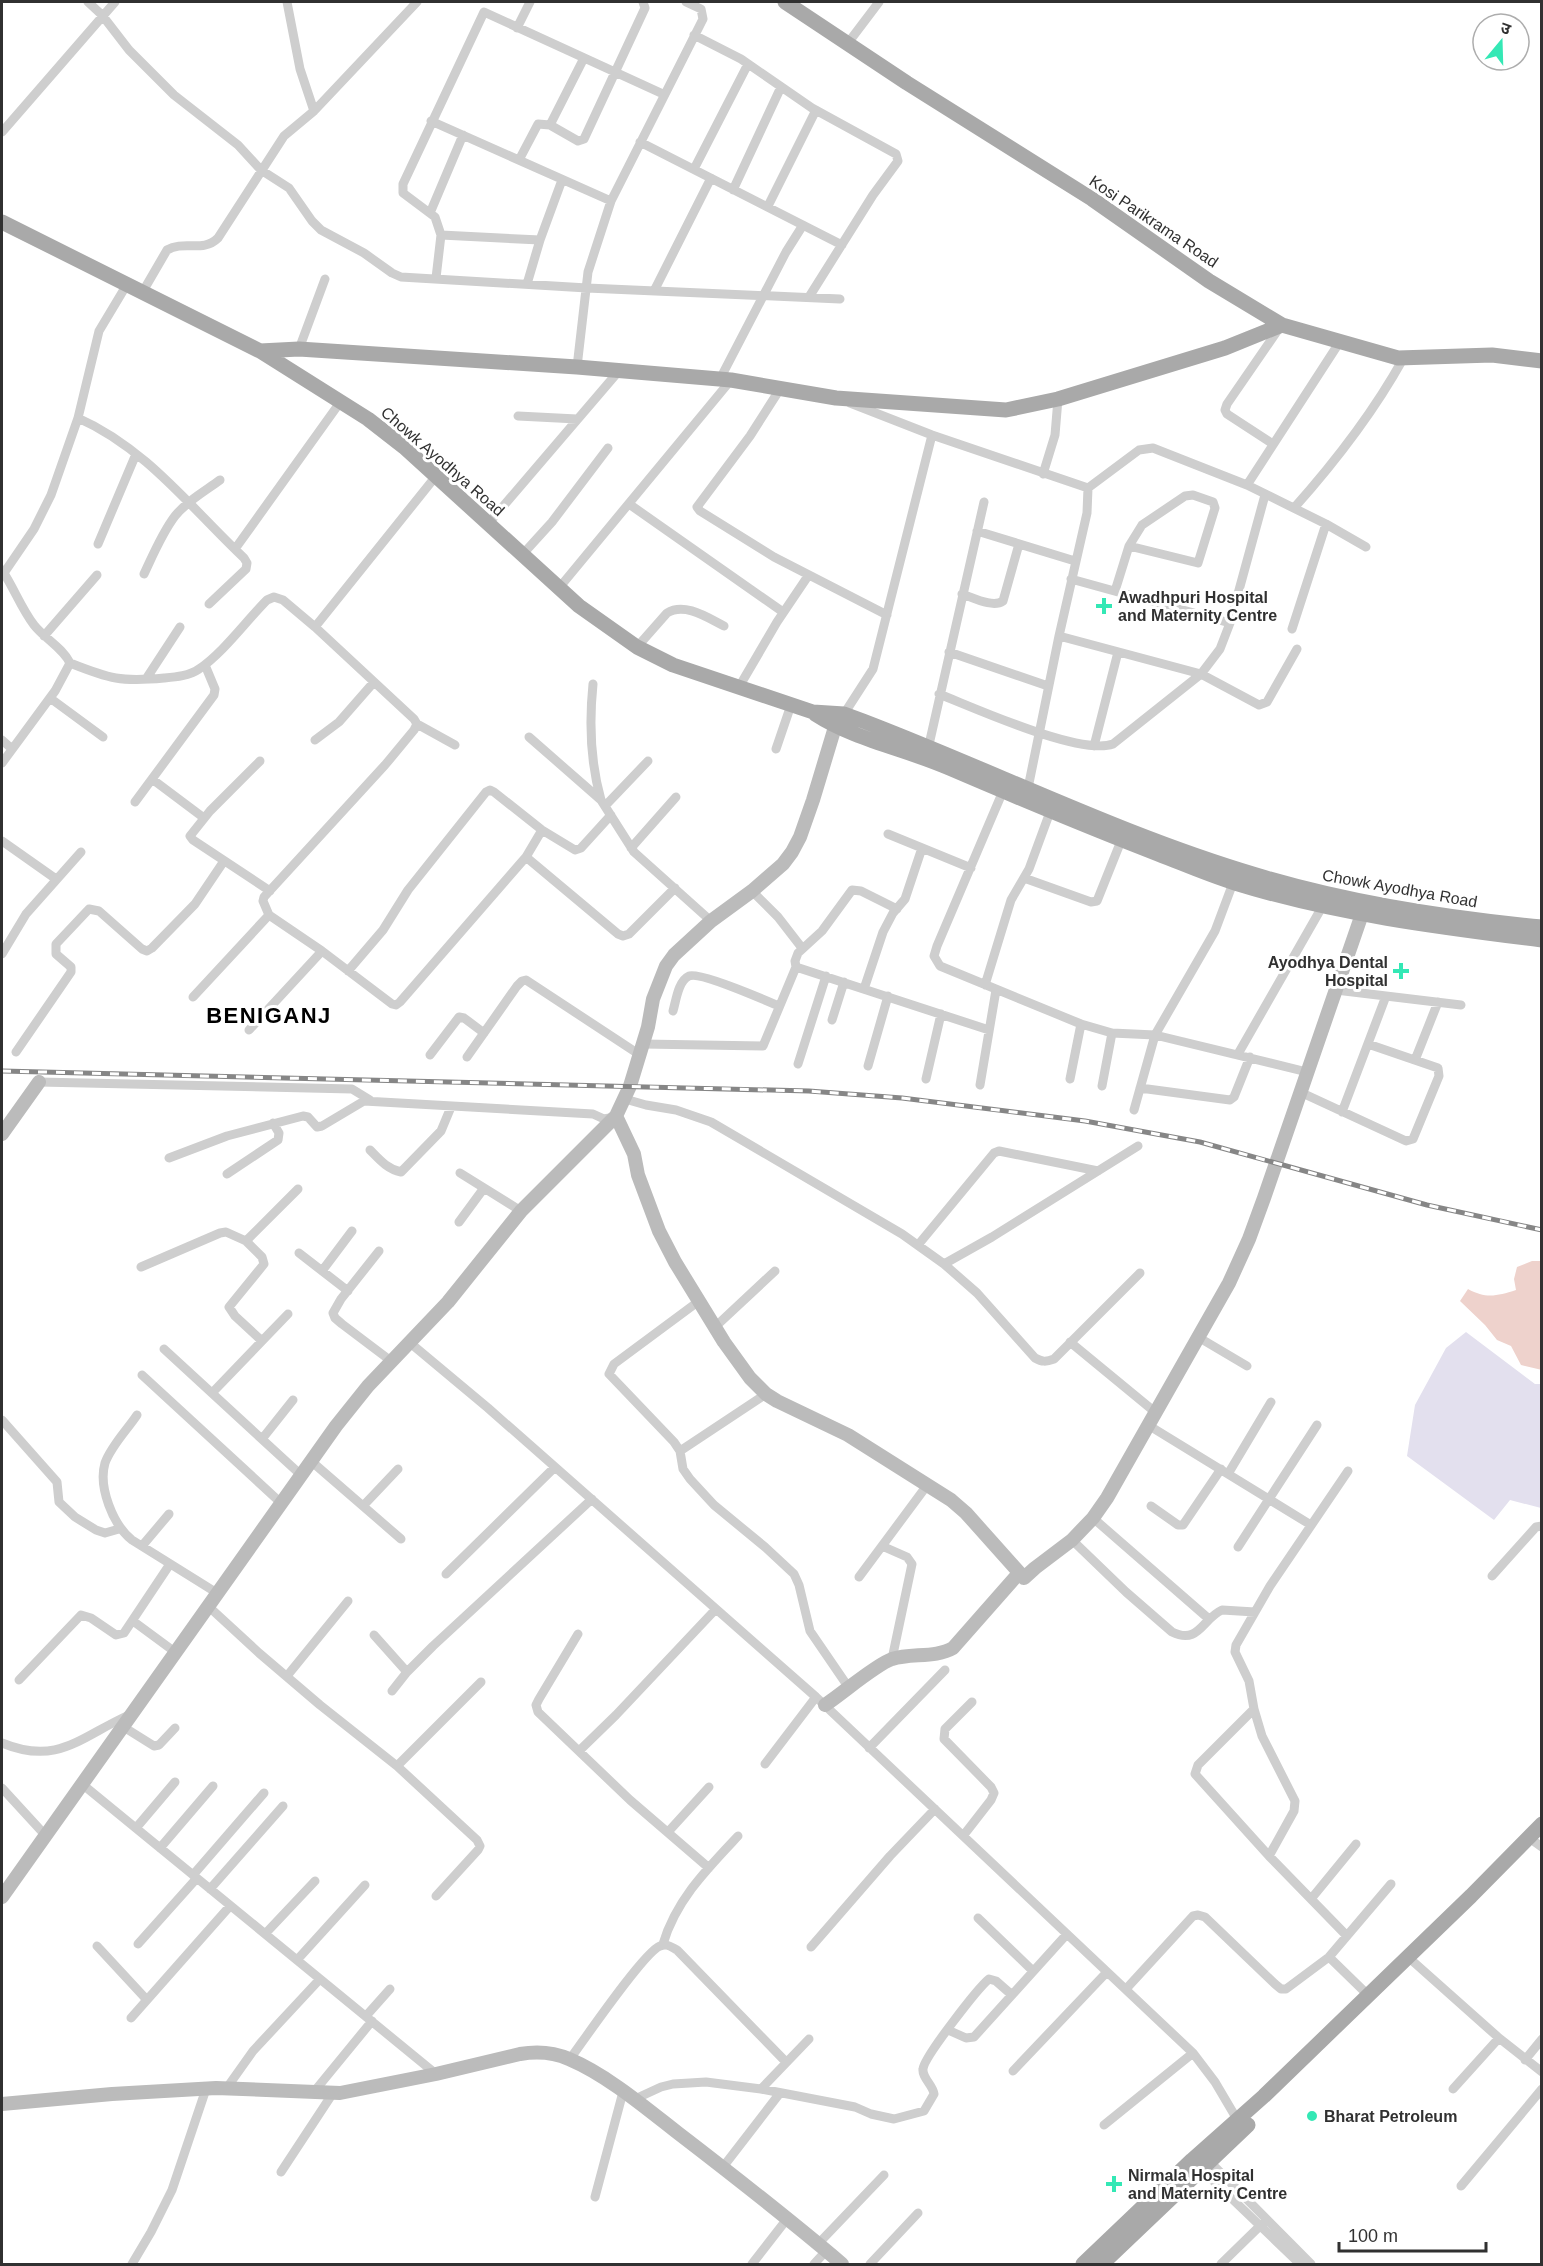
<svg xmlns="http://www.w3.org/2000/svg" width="1543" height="2266" viewBox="0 0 1543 2266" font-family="Arial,'Noto Sans Devanagari',sans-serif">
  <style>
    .green { fill: #e3e0ee }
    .water { fill: #eed2cc }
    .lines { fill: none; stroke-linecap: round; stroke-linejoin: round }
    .street { stroke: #cecece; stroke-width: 9 }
    .secondary { stroke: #bbb; stroke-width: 14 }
    .primary { stroke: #a9a9a9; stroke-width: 15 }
    .rail-casing { stroke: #868686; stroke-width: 5 }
    .rail { stroke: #fff; stroke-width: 3; stroke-dasharray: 9; stroke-linecap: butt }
    .poi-dot { fill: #34e8b5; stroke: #fff; stroke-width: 2 }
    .labels { text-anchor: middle; stroke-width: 6; stroke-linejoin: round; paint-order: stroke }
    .street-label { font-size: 16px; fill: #313131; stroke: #fff }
    .poi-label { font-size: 16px; font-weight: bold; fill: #313131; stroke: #fff; text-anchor: start }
    .district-label { font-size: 22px; font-weight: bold; letter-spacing: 1.5px; fill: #000; stroke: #fff }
  </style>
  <rect width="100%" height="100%" fill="#fff"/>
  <path class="green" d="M1466,1332L1535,1384H1541V1508L1510,1500L1494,1520L1407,1456L1415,1405L1446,1348Z"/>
  <path class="water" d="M1532,1261H1541L1542,1370L1521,1365L1511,1346L1497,1340L1485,1325L1460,1301L1468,1289C1486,1299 1497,1296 1516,1290L1514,1279L1517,1267Z"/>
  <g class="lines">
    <path class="street" d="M88,2L102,15L129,50L174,95L238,145L261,170L289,188L312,221L321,230L364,253L392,273L401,277L587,288L840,299
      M287,2L300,69L314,111
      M517,28L530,2
      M694,35L741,59L812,108L896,154L898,161L873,195L809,297
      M848,43L879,2
      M431,121L611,201
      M550,125L578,141L584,139L645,8L643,2
      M2,132L115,2
      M640,142L842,245
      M519,160L538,124L550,125L584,58
      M694,169L748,64
      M733,190L781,87
      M768,206L816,110
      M430,213L463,135
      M441,235L540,240L562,180
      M436,278L441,235L435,217L403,193V184L484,12L663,94
      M527,284L540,240
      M654,291L711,178
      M142,293L167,250C184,240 203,253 218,238L284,136L314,111L417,2
      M299,349L325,279
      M577,367L588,272L611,201L703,19L701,9L686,2
      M720,379L786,252L803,225
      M780,389L750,436L697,507L700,511L774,557L887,615
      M850,403L932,435L1088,488L1139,450L1153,448L1247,485L1326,524L1366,547
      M518,416L577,419
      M78,418C146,448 191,508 244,558L247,563L246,569L209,604
      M1273,444L1227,414L1225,410L1227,404L1280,327
      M1043,474L1055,435L1058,399
      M1247,485L1339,343
      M629,504L783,612
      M1294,508C1335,462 1373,413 1403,359
      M488,524L618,372
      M977,531L1075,561
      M98,544L136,454
      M235,549L341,401
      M522,555L552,522L608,448
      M4,573L34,529L51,495L78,418L99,331L126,286
      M144,574C153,555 162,533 175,516C187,501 205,491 220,480
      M1071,579L1230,623
      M559,588L731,380
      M1115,591L1129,546L1142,525L1185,496L1193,495L1213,502L1215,508L1198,563L1129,546
      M962,594C974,598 993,608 1003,601L1019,544
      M315,627L436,476
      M1292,629L1326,524
      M44,636L97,575
      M1059,636L1201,674L1259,705L1267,702L1297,649
      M637,647L667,613C685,602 708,618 724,626
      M949,652L1048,686
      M70,663C110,679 121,682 164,678C176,677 189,676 199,669C223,653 246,621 267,600L274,597L283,600L315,627L414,719L417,724L414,730L385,765L264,897L263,901L269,915L322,951L392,1004L396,1005L400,1002L526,857L618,934L623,936L629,934L675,888
      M146,679L180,627
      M593,684C589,723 590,761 601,800
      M739,687L777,622L808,576
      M939,694C975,708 1080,756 1113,744L1201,674L1220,649L1230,623L1265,495
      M50,698L103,737
      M844,714L873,669L932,435
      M417,724L455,745
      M529,737L601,800L634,852L711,921
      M2,740L12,749
      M315,740L339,722L374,682
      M1094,746L1118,652
      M776,749L791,705
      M928,749L984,502
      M260,761L210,811L190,836L193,840L270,891
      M2,763L55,691L70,663C63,648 44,638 34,625C21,608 14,588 2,570
      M152,779L204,818
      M1003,791L937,946L934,956L940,966L1081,1024L1112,1033L1155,1035L1307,1072
      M1027,793L1059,636L1087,513L1088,488
      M135,802L214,695L215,689L205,665
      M605,806L648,761
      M888,834L971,868
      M2,841L56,879
      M631,848L676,797
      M526,857L542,830
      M1024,878L1091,902L1097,901L1121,841
      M752,891L778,917L802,948
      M2,954L26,914L81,852
      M796,967L795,961L798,953L822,931L852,890L861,891L897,909
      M348,971L383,930L408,890L486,792L490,790L494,792L542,830L575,850L581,848L611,815
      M985,985L1011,900L1029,869L1050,812
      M864,989L883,932L893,913L905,899L922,848
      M1336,990L1461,1005
      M193,997L269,915
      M673,1011C676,1001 678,981 689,976C699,971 765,1000 779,1006
      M832,1020L844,982
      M249,1030L322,951
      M643,1044L763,1046L796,967L989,1030
      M16,1052L71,972V967L56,954V944L89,909L99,911L142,949L147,951L152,948L195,904L224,861
      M1238,1054L1322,907
      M430,1055L459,1017L464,1018L484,1033
      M467,1057L517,986L522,981L526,980L640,1055
      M1415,1060L1438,1002
      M798,1064L826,976
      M868,1066L888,996
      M926,1079L941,1014
      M1070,1079L1081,1024
      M39,1082L352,1089L370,1100
      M980,1085L996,990
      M1102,1086L1112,1033
      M1140,1088L1230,1100L1234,1097L1250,1057
      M1300,1092L1406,1141L1413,1139L1439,1076L1438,1068L1368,1044
      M625,1099L646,1105L676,1110L711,1122L902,1234L944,1264L977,1293L1035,1358C1042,1362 1046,1362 1054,1359L1140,1273
      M1134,1110L1155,1035L1215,931L1233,883
      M1342,1112L1386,996
      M370,1150C379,1159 387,1169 401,1172L441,1131L451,1107
      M169,1158L227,1136L303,1116L308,1117L317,1127L322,1126L364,1101L593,1114L604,1119L615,1117
      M460,1173L521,1211
      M227,1174L278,1140L279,1133L273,1123
      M459,1222L484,1188
      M246,1241L262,1257L264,1264L229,1307L235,1316L262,1341
      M918,1245L994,1153L999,1151L1098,1171
      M379,1251L341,1299L333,1313L335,1318L342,1324L391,1361
      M299,1253L348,1291
      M944,1264L992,1237L1138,1146
      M141,1267L220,1233L226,1232L246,1241L298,1189
      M322,1271L352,1231
      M699,1301L614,1364L609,1374L674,1442L680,1451L683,1469L690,1479L714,1505L765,1547L794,1574L799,1585L810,1631L849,1688
      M715,1327L775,1271
      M1198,1337L1247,1366
      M409,1342L488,1408L816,1697L1193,2053L1215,2082L1238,2121
      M1070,1342L1155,1412
      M164,1349L301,1475
      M142,1375L281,1503
      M212,1393L288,1314
      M137,1415C127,1430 111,1446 105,1463C98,1487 113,1525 132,1540L217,1593
      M2,1420L57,1482L59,1502L75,1517L96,1530L105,1533L119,1529
      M1148,1425L1311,1525
      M262,1439L293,1400
      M680,1451L766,1394
      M311,1461L401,1539
      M1228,1474L1271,1402
      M363,1506L398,1469
      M1151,1506L1178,1525H1183L1221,1469
      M1093,1518L1209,1619
      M1072,1540L1126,1592L1172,1632C1199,1645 1202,1619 1222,1610L1255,1612
      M142,1546L169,1514
      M882,1546L907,1557L912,1564L892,1659
      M1238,1547L1317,1425
      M446,1574L555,1467
      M1492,1576L1536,1527L1542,1526
      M859,1577L928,1484
      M208,1606L259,1653L320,1705L397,1766L477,1840L480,1846L478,1850L436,1896
      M133,1621L175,1652
      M578,1634L539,1699L536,1705L538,1712L630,1800L709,1868
      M374,1635L407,1672
      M287,1676L348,1601
      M19,1680L81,1615L91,1618L116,1635L124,1633L170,1564
      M392,1691L407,1672L433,1646L592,1499
      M1254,1709L1198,1765L1195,1774L1269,1856L1347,1936
      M122,1726L154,1746L159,1745L175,1728
      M2,1743C58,1766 80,1737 129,1715
      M869,1748L945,1670
      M579,1751L616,1715L715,1610
      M765,1764L816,1697
      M397,1766L481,1682
      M82,1784L436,2074
      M2,1788L46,1836
      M136,1828L175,1782
      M668,1832L709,1787
      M963,1836L991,1800L994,1793L991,1787L944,1739L945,1729L972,1702
      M1528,1837L1542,1847
      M160,1848L213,1786
      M1269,1856L1294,1811L1295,1801L1262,1736L1254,1709L1249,1681L1235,1652L1236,1645L1270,1586L1348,1471
      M193,1875L264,1793
      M210,1889L283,1806
      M1311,1899L1356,1844
      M978,1918L1033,1971
      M265,1934L315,1881
      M138,1944L197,1878
      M663,1944C676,1900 707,1869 738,1836
      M97,1946L147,2000
      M811,1947L890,1856L935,1809
      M1329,1957L1368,1995
      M1408,1957L1499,2038L1542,2072
      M297,1960L365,1885
      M1126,1989L1193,1916L1198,1915L1205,1917L1275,1984L1281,1989H1286L1329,1957L1391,1884
      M366,2016L390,1989
      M131,2018L230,1906
      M948,2030L966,2038L974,2037L1067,1934
      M570,2059C584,2040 644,1952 660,1946C667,1943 671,1947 677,1950L786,2062
      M1525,2060L1542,2039
      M1013,2071L1107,1972
      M226,2089L253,2051L320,1979
      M761,2089L809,2039
      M1453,2089L1499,2038
      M313,2093L372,2021
      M635,2099L661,2087L673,2084L706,2082L761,2089L855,2107L871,2114L894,2119L924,2111L934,2094C933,2085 922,2078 923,2069C924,2057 978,1988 989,1979L996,1981L1012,1995
      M1104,2125L1193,2053
      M1209,2161L1311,2264
      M723,2167L780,2093
      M1201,2169L1300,2264
      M281,2172L333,2093
      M1461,2186L1542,2089
      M595,2197L623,2092
      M818,2244L884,2175
      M132,2264L151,2232L172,2190L206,2089
      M752,2264L787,2219
      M814,2264L826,2251
      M870,2264L918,2213
      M1221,2264L1264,2222"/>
    <path class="secondary" d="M616,1116L634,1154L638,1175L659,1231L675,1262L724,1342L750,1378L766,1394L777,1401L848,1435L951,1500L966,1513L1024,1578L1035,1568L1072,1540L1093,1518L1107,1498L1229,1283L1249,1239L1264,1198L1362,914
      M2,1134L39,1082
      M825,1705C842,1694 875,1665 892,1659C911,1653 936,1658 953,1648L1019,1573
      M2,1897L336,1426L368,1386L448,1302L521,1211L616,1116L630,1086L648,1027L653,999L666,966L674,955L711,921L752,891L783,864L792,852L800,837L813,800L835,727L842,717
      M2,2104L112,2094L216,2088L340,2093L436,2074L520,2054C537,2051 553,2052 569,2059C607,2075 646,2108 678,2133C734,2176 789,2219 842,2264"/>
    <path class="primary" d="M785,2L907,83L1092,199L1209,281L1282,325L1398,358L1492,355L1542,361
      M2,222L260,351L368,419L404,447L579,606L637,647L673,665L813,712L844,714L863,721C994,771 1121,835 1256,875C1349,903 1445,918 1542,927
      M260,351L299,349L577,367L731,380L836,398L1006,410L1058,399L1225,348L1282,325
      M815,714C855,740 906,749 949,768C1019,798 1088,827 1158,854C1184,864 1209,875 1235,883C1335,914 1438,927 1542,940
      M1083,2264L1192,2160L1264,2096L1471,1896L1542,1824
      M1102,2264L1248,2125"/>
    <g class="rail-casing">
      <path id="rail" d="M2,1071L809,1091L902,1098L1085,1121L1200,1142L1427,1205L1542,1230"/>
    </g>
    <use href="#rail" class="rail"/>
  </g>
  <g class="poi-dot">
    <path d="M1101 597h6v6h6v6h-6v6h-6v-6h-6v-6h6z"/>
    <path d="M1398 962h6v6h6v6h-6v6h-6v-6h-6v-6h6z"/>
    <circle cx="1312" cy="2116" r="6"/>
    <path d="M1111 2175h6v6h6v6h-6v6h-6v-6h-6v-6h6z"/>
  </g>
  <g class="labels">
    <g class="street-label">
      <text transform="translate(1154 221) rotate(34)" y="6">Kosi Parikrama Road</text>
      <text transform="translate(443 461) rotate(41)" y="6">Chowk Ayodhya Road</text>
      <text transform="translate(1400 888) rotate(10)" y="6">Chowk Ayodhya Road</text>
    </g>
    <g class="poi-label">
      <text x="1118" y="603">Awadhpuri Hospital<tspan x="1118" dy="18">and Maternity Centre</tspan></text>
      <text x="1388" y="968" text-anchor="end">Ayodhya Dental<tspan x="1388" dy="18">Hospital</tspan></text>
      <text x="1324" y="2122">Bharat Petroleum</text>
      <text x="1128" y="2181">Nirmala Hospital<tspan x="1128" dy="18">and Maternity Centre</tspan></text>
    </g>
    <g class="district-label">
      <text x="269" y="1023">BENIGANJ</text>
    </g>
  </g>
  <rect width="1543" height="2266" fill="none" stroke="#313131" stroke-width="6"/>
  <g transform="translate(1501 42) rotate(19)"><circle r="28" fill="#ffffff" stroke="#adadad" stroke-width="1.5"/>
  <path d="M0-4.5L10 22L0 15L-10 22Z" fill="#34e8b5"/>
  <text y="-9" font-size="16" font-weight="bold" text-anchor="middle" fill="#313131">उ</text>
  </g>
  <path d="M1339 2242v9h147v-9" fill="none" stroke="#313131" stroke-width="3"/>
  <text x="1348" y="2242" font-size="18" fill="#313131" stroke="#ffffff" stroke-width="4.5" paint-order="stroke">100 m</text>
</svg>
